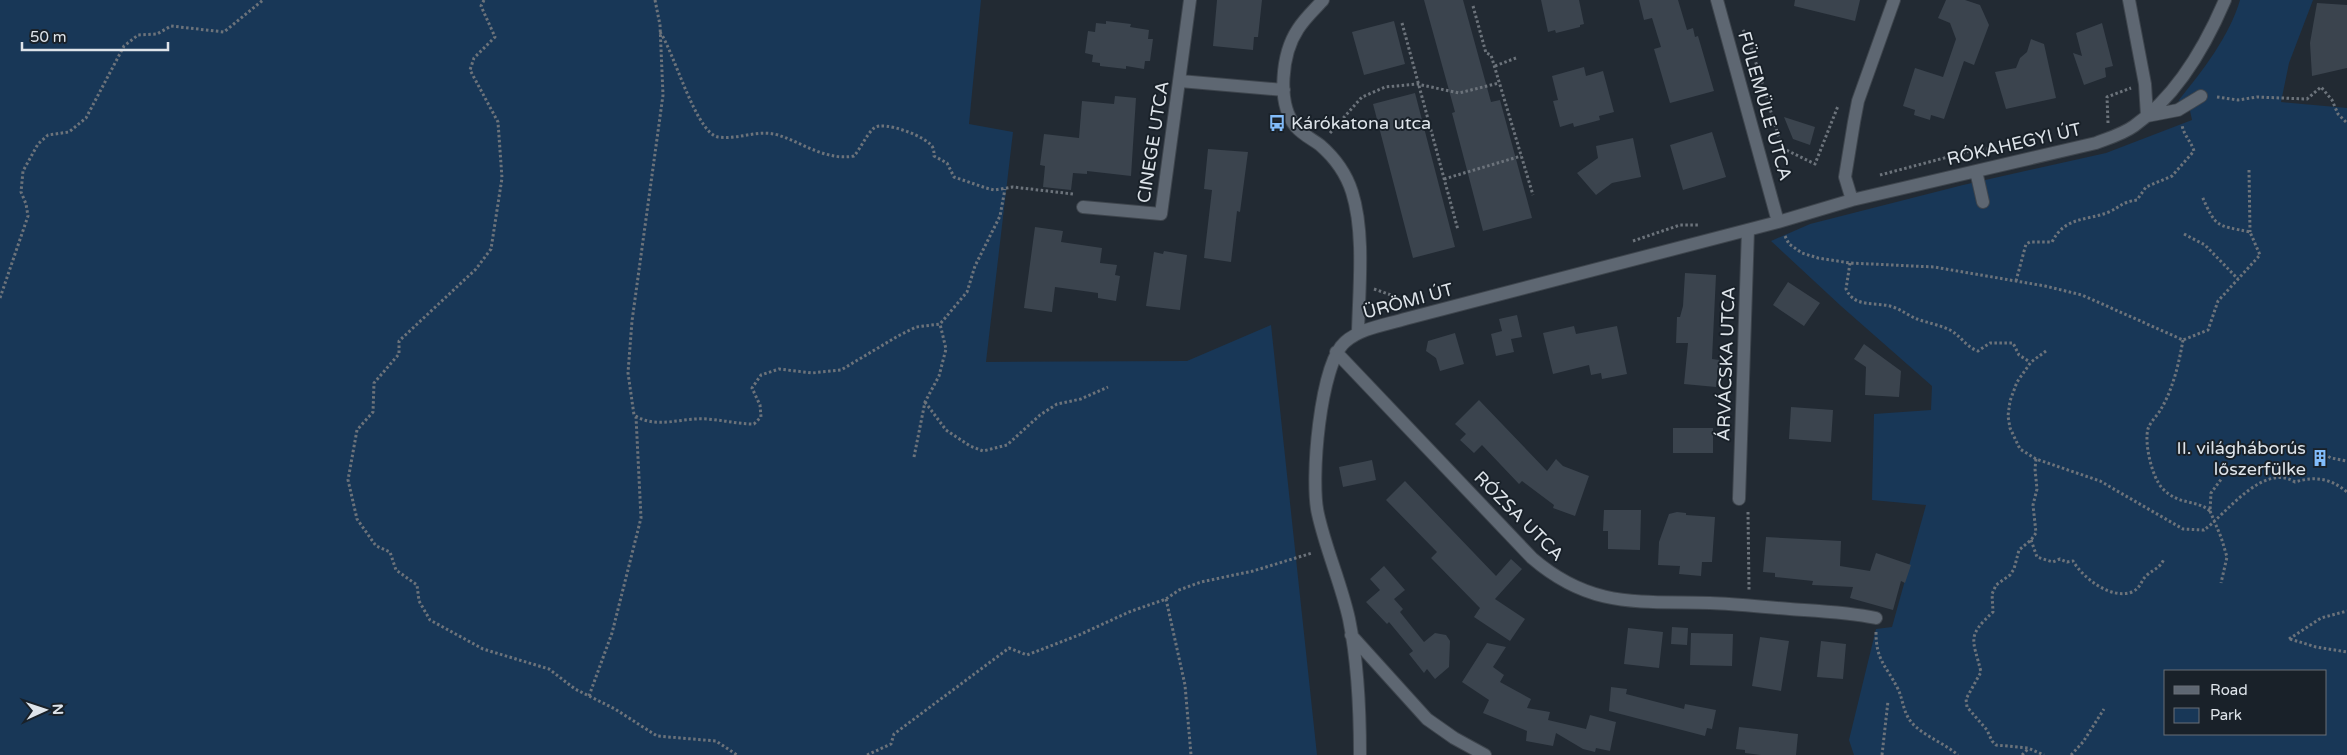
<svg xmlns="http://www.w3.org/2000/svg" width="2347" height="755" viewBox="0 0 2347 755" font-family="'Varela Round',sans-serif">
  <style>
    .green { fill: #183757; fill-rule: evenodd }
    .building { fill: #3b444e }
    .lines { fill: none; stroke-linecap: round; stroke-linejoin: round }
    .minor-casing { stroke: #3e454d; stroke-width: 14 }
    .path { stroke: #6c737b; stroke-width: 3; stroke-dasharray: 2.5 2.5; stroke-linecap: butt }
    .minor { stroke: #5e6772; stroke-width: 12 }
    .labels { text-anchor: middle; stroke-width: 4; stroke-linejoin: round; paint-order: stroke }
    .street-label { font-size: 18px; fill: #dee4ea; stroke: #192129 }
    .poi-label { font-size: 18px; fill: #dee4ea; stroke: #192129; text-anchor: start }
  </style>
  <rect width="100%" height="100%" fill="#222a33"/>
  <path class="green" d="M0,0H981L969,124L1013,132L986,362L1187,361L1271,325L1317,755H0Z
    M2240,0H2313L2289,63L2281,102L2347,108V755H1854L1849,740L1876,629L1892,627L1926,505L1872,500L1874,414L1931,410L1932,386L1841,306L1771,241L1810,224L1963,185L2106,153L2192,120L2189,106H2180L2179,100C2203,70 2229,37 2240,0ZM2166,671H2326V734H2166Z"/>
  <path class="building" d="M1217,0H1262L1258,37H1254L1253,50L1213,46Z
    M1424,0H1463L1491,102L1500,100L1532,218L1483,231L1452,113L1455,112Z
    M1541,0H1579L1584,24L1580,25V27L1556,33L1555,30L1548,32Z
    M1639,0H1678L1687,30L1693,28L1695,37L1698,36L1714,91L1670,103L1654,49L1661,47L1652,18L1644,20Z
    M1795,0H1860L1855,21L1794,6Z
    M1946,0H1965L1980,5L1989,25L1974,65L1964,61L1944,119L1931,115L1930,120L1914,115L1915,110L1903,106L1915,68L1943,77L1956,39L1950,23L1938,18Z
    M2317,3L2347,5V68L2312,76L2310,43Z
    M1106,21L1131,24L1130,27L1149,30L1148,39H1153L1150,61H1145L1144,69L1126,66V69L1100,66V63L1092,62L1093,55L1085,53L1088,31L1095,32L1096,23L1106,24Z
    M1394,21L1405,64L1364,75L1352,32Z
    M2102,23L2113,66L2105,68L2106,77L2084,85L2073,53L2082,56L2076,33Z
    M2031,39L2044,44L2056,98L2006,109L1995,72L2016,68L2020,58L2027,52Z
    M1584,67L1586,76L1603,71L1614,112L1599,116L1600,120L1574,127L1573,123L1560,127L1553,101L1558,100L1552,76Z
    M1415,93L1455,247L1413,258L1373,104Z
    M1115,96L1136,98L1131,176L1087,171V174L1073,173L1071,190L1043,187L1045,166L1040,165L1044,134L1079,138L1082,101L1114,104Z
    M1784,117L1815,127L1810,145L1793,139Z
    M1712,132L1726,177L1683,190L1670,145Z
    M1633,138L1641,177L1612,183L1596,195L1577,173L1598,158L1596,146Z
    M1208,149L1248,152L1240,212L1237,211L1231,262L1204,258L1212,190L1204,189Z
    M1035,227L1063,231L1061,242L1102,248L1100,263L1117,265L1115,275L1120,276L1116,301L1098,298V293L1055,287L1052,312L1024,308Z
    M1164,251L1187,255L1180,310L1146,306L1154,252L1163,254Z
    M1685,273L1716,275L1712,359L1719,360L1716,387L1684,384L1688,343H1676L1677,317H1680L1683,306Z
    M1788,282L1820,303L1804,326L1773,305Z
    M1517,315L1522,337L1511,339L1514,352L1496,356L1491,334L1502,331L1499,319Z
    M1574,326L1576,334L1617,326L1627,374L1602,379L1601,373L1591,375L1589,365L1553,374L1543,333Z
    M1455,333L1464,364L1440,371L1436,358L1426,351L1428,341Z
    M1864,344L1901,371L1899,397L1865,395L1866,367L1854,359Z
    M1479,400L1547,471L1556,459L1563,466L1589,476L1575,516L1553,508L1554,505L1522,481L1519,484L1482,445L1474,453L1460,440L1466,434L1455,424Z
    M1791,407L1833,410L1831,442L1789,439Z
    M1673,428H1713V453H1673Z
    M1372,460L1376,480L1343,487L1339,467Z
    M1405,481L1496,576L1511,559L1522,569L1495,599L1525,619L1510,641L1474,617L1480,608L1431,558L1437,552L1386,500Z
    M1604,510H1641L1640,550L1608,549V531H1603Z
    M1677,512L1686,513V515L1715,517L1712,562H1702L1701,576L1679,574L1680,566L1658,565L1659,542L1669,514Z
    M1766,537L1841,541L1840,566L1870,571L1876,553L1911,565L1905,583L1901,581L1893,610L1850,598L1853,587L1812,585L1813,581L1775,577V573L1763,572Z
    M1384,566L1405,590L1394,599L1403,609L1400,612L1424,642L1435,633L1446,635L1450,641L1449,667L1435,679L1427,669L1424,673L1409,654L1413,651L1389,622L1387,624L1366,602L1380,590L1370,579Z
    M1672,627L1688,628L1687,645L1671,644Z
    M1628,628L1663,632L1659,668L1624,664Z
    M1691,633L1733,634L1732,666L1690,665Z
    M1760,637L1789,641L1781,691L1752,686Z
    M1821,641L1846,644L1843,679L1817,677Z
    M1487,643L1506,647L1493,667L1504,675L1500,682L1531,699L1527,708L1550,712L1548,720L1586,729L1590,715L1616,722L1610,751L1596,748L1595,752L1583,749L1556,733L1553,746L1526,741L1527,731L1483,713L1489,700L1462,682Z
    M1611,687L1627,689L1626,694L1684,709L1685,704L1716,710L1712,729L1707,728L1705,736L1609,711Z
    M1739,727L1798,734L1796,755H1761L1745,753V750L1736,749Z"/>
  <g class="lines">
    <g class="minor-casing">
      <path id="minor" d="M1323,0C1315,9 1305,18 1298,29C1282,53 1276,103 1296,127C1303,135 1312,139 1320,145C1335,158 1346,173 1352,192C1365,233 1359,289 1358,332
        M1717,0L1778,222
        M2129,0L2145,84L2147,116
        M1180,81L1284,90
        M2147,116L2178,110L2201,96
        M1976,171L1983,202
        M1852,200L1845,177L1854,122L1858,101L1894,0
        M1083,207L1161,214L1190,0
        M1336,352L1532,558C1591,609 1639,601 1710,603C1737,604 1763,607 1790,609C1819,611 1848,612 1876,618
        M1739,499L1748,230
        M1351,635L1427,719L1454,738L1485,755
        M1360,755C1360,710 1358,663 1349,619C1341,583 1326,550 1318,514C1310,481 1320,364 1345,342C1361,328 1385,325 1405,319L1778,222L1852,200L2096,143C2109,138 2123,134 2134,126C2177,96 2205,47 2225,0"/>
    </g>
    <path class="path" d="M484,0L481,6L495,37L474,58L470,70L498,122L502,178L491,249L476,269L399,341V354L374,383L373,412L357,430L348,480L357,519L376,546L390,552L396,570L417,585L419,601L430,620L483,649L549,669L575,689L615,709L657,736L716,741L737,755
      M655,0L660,25L663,95L632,321L628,373L634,415C657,430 681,417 707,419C723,420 737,424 754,424L761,417L760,405L752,388L761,375L779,369L812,373L841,370L898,336L916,327L940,324L967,292L975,266L1000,216L1005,189
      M1473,6L1486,53L1491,55L1533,195
      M1402,23L1458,230
      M1743,30L1748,37L1782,148L1815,164L1838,106
      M660,32C674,52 696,133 718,137C739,140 757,129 778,135C803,143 826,161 854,156C861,148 866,135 874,128C883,120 929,137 933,148C934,151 934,153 934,156L947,163L954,177L986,188L994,190L1013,187L1073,194
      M1495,66L1516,58
      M2217,97L2238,100L2257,97L2307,99L2321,87L2332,100L2338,114L2347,123
      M2108,123L2107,97L2131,88
      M1330,133L1362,97L1385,87L1417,84L1459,93L1499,83
      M2249,170L2250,232
      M1880,175L1982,148L1993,150
      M1444,179L1521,156
      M2184,234L2205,245L2238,279
      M1785,236L1789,244L1802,253L1818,258L1850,263L1934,267L2045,286L2082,295L2183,340L2208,330L2218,301L2260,255L2250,232C2216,225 2216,228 2202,196
      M1633,241L1680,225H1699
      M1850,263L1846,289C1855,309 1876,301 1893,307C1902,310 1909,316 1917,319C1928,323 1940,325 1950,330C1961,336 1966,347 1978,351L1990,343H2013L2019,355L2030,362
      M2016,281L2026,244L2030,242H2052C2065,216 2087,221 2109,212C2120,207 2122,202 2137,200L2146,187L2172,176L2194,151C2191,141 2184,136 2182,125
      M1374,289L1408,301
      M0,298L28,216L26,204L21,192L23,171L38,144L48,135L69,132L86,118L124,46L138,35L157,34L171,26L224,32L263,0
      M2183,340C2179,363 2173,389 2161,409C2158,415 2150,422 2148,429C2144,443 2152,477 2162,488C2179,506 2196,499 2210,511L2211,493L2222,478
      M2046,351L2031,362L2017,382L2010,401L2008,416L2010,428L2020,449L2036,459L2100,481L2183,529L2204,530C2226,514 2263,462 2295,482C2315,476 2330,478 2347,492
      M925,402L946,430L970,446L983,451L1007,445L1040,415L1057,404L1081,399L1108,387
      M2324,454L2331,458L2347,461
      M914,457L925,402L939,376L946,349L940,324
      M2036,459L2035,469L2037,489L2033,505L2036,533L2031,540L2019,550L2014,569L2010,575L1996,585L1992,594L1993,612C1966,637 1973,639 1981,672L1966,699L1967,707L1987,730L1992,741L1996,745L2028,748L2044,755
      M2210,511L2221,537L2227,557L2221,583
      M1748,512L1749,590
      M2031,540L2037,557L2053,562L2060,559L2067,562L2073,561C2083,578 2111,600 2132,592C2141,588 2141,580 2147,575C2154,569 2160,568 2164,559
      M1166,599L1185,685L1191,755
      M1876,632C1876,661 1886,665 1898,689C1904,702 1903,716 1916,727C1929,738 1945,744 1958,755
      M2289,639L2321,618L2347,611
      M2290,639L2316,647L2347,652
      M589,696L612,633L641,518L636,417
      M867,755L891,744L894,734L1009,648L1027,655L1079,635L1129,612L1166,599L1179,590L1201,582L1253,571L1312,553
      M1882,755L1888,701
      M2022,755L2028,749
      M2071,755L2083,742L2104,709"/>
    <use href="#minor" class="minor"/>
  </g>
  <defs>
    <g id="bus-bare" transform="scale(1.35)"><path d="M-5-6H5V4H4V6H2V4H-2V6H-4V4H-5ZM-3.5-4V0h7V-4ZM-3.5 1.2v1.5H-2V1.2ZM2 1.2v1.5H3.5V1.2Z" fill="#82bcfa" stroke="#192129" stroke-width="2.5" paint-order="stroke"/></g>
    <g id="building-bare" transform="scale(1.35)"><path d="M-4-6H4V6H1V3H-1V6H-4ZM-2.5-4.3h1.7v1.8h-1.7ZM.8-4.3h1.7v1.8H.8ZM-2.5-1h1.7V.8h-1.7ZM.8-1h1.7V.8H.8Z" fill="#82bcfa" stroke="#192129" stroke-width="2.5" paint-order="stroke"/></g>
  </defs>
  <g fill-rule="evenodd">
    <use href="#bus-bare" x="1277" y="123"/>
    <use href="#building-bare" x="2320" y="458"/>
  </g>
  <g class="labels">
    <g class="street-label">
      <text transform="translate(1765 106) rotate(74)" y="6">FÜLEMÜLE UTCA</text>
      <text transform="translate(1153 142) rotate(-81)" y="6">CINEGE UTCA</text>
      <text transform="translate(2014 144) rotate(-13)" y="6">RÓKAHEGYI ÚT</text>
      <text transform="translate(1408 301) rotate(-15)" y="6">ÜRÖMI ÚT</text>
      <text transform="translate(1726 364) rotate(-88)" y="6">ÁRVÁCSKA UTCA</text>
      <text transform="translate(1519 516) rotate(45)" y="6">RÓZSA UTCA</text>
    </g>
    <g class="poi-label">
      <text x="1291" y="129">Kárókatona utca</text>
      <text x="2306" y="454" text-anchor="end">II. világháborús<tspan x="2306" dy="21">lőszerfülke</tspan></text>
    </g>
  </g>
  <rect x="2164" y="670" width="162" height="65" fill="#192129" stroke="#686f76"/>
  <rect x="2174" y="686" width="25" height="8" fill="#5e6772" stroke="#686f76"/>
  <text x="2210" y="695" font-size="15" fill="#dee4ea">Road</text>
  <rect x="2174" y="708" width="25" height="15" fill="#183757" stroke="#686f76"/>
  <text x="2210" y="720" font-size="15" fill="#dee4ea">Park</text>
  <g transform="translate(45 710) rotate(87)" stroke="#192129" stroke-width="4" paint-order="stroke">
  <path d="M0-4L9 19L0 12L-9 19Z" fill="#dee4ea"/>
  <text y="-8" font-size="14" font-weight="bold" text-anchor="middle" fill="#dee4ea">N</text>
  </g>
  <path d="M22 42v8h146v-8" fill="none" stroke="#dee4ea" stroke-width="2.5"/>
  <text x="30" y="42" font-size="15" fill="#dee4ea" stroke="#192129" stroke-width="4" paint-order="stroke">50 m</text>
</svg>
